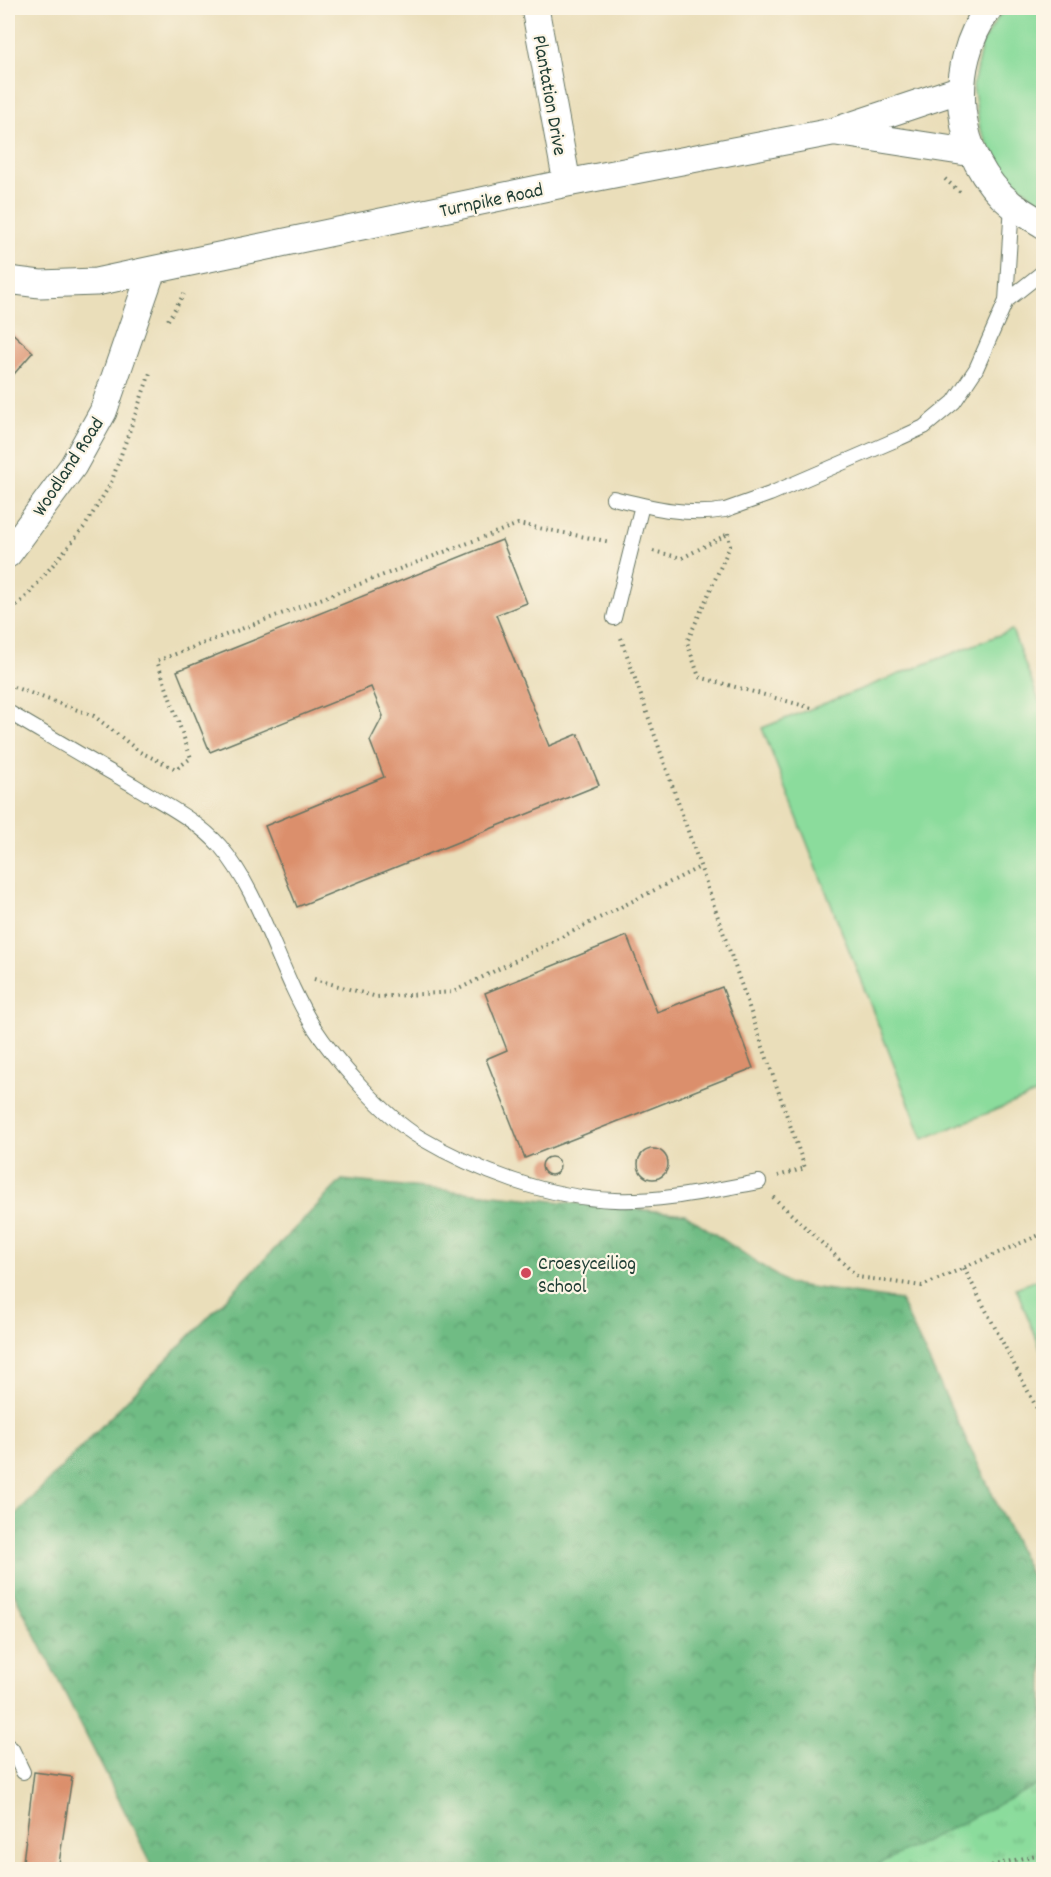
<svg xmlns="http://www.w3.org/2000/svg" width="1051" height="1877" viewBox="0 0 1051 1877" font-family="Dekko,sans-serif">
  <style>
    .green { fill: #8bdc9c; stroke: #558c68; stroke-width: 1.5 }
    .forest { fill: url(#forest-crowns); stroke: #487c5c; stroke-width: 1.5 }
    .park { fill: url(#park-tufts); stroke: #558c68; stroke-width: 1.5 }
    .building { fill: #db8f6c }
    .lines { fill: none; stroke-linecap: round; stroke-linejoin: round }
    .service-casing { stroke: #667563; stroke-width: 16 }
    .minor-casing { stroke: #667563; stroke-width: 29 }
    .path { stroke: #667563; stroke-width: 4; stroke-dasharray: 1.5 4.5; stroke-linecap: butt }
    .service { stroke: #fff; stroke-width: 14 }
    .minor { stroke: #fff; stroke-width: 27 }
    .poi-dot { fill: #d1495b; stroke: #fcf5e5; stroke-width: 2 }
    .labels { text-anchor: middle; stroke-width: 4.5; stroke-linejoin: round; paint-order: stroke }
    .street-label { font-size: 20px; fill: #1f3d34; stroke: #fcf5e5 }
    .poi-label { font-size: 20px; fill: #1f3d34; stroke: #fcf5e5; text-anchor: start }
  </style>
  <defs>
    <pattern id="forest-crowns" width="20" height="18" patternUnits="userSpaceOnUse" patternTransform="scale(1.5)"><rect width="20" height="18" fill="#70bc84"/><path d="M2 6a3 3 0 1 1 6 0M12 15a3 3 0 1 1 6 0" fill="none" stroke="#5b9a6d"/></pattern>
    <pattern id="park-tufts" width="24" height="20" patternUnits="userSpaceOnUse" patternTransform="scale(1.5)"><rect width="24" height="20" fill="#8bdc9c"/><path d="M3 7l-1-3M5 7V3M7 7l1-3M15 17l-1-3M17 17v-4M19 17l1-3" fill="none" stroke="#71b480"/></pattern>
  </defs>
  <rect width="100%" height="100%" fill="#fcf5e5"/>
  <filter id="ink" filterUnits="userSpaceOnUse"><feTurbulence type="fractalNoise" baseFrequency=".0167" numOctaves="2"/><feDisplacementMap in="SourceGraphic" scale="12" xChannelSelector="R" yChannelSelector="G"/><feConvolveMatrix kernelMatrix="1 2 1 2 8 2 1 2 1" color-interpolation-filters="sRGB"/></filter>
  <filter id="wash" filterUnits="userSpaceOnUse"><feTurbulence type="fractalNoise" baseFrequency=".008" numOctaves="4" result="noise"/><feDisplacementMap in="SourceGraphic" scale="24" xChannelSelector="R" yChannelSelector="G"/><feGaussianBlur stdDeviation="1.35" result="paint"/><feColorMatrix in="noise" values="0 0 0 0 0 0 0 0 0 0 0 0 0 0 0 0 0 1.4 0 .05"/><feComposite in="paint" operator="in"/></filter>
  <g filter="url(#wash)">
    <rect width="100%" height="100%" fill="#eadeba"/>
    <path class="green" d="M1004,8H1043V202L1033,197L1000,168L980,129L973,86L982,43Z
      M1012,630L1043,711V1091L923,1139L762,728Z
      M1043,1277V1355L1016,1288Z"/>
    <path class="forest" d="M342,1180L685,1214L789,1284L900,1300L1043,1601V1783L870,1869H154L8,1581V1522Z"/>
    <path class="park" d="M1043,1782V1869H869Z"/>
    <g id="blocks">
      <path class="building" d="M8,329L33,352L8,381Z
        M502,540L527,603L496,615L549,746L578,734L599,785L297,907L265,826L384,777L370,741L383,716L371,687L210,752L177,671Z
        M627,936L657,1012L722,987L753,1068L525,1158L486,1059L507,1050L485,993Z
        M638 1164a15 15 0 1 1 30 0a15 15 0 1 1-30 0Z
        M542 1166a9 9 0 1 1 18 0a9 9 0 1 1-18 0Z
        M34,1772L72,1777L58,1870H22Z"/>
    </g>
  </g>
  <g filter="url(#ink)">
    <use href="#blocks" fill-opacity="0" stroke="#667563" stroke-width="1.5"/>
    <g class="lines">
      <g class="service-casing">
        <path id="service" d="M1006,301L1044,271
          M613,498C650,507 687,517 725,510L770,494L900,438L924,427L954,402L976,369L1006,301L1012,204
          M614,618L642,505
          M8,712C49,736 91,761 133,785C162,803 197,820 220,846C262,895 278,970 313,1026C335,1060 384,1116 419,1137C477,1171 547,1198 615,1200C663,1202 712,1190 759,1182
          M8,1746L12,1749L23,1772"/>
      </g>
      <g class="minor-casing">
        <path id="minor" d="M535,8L567,183
          M989,8C946,66 953,158 1012,205C1022,212 1033,218 1044,225
          M836,132L973,153
          M8,280L40,284L96,282L152,270L567,183L832,132L961,89
          M8,554L73,466L103,412L152,270"/>
      </g>
      <path class="path" d="M945,179L960,192
        M168,320L184,294
        M728,533L730,546L687,642L699,677L812,708
        M653,551L682,558L728,534
        M8,614L28,595L85,526L111,483L150,373
        M621,638L805,1168L778,1176
        M8,685L94,716L140,752L176,769L191,758L157,661L518,524L611,542
        M314,979L377,997L453,992L700,867
        M773,1197L858,1277L922,1286L1044,1233
        M964,1268L1044,1422
        M974,1870L1044,1853"/>
      <use href="#service" class="service"/>
      <use href="#minor" class="minor"/>
    </g>
  </g>
  <circle class="poi-dot" cx="526" cy="1273" r="6"/>
  <g class="labels">
    <g class="street-label">
      <text transform="translate(551 95) rotate(80)" y="7">Plantation Drive</text>
      <text transform="translate(491 199) rotate(-12)" y="7">Turnpike Road</text>
      <text transform="translate(67 466) rotate(-57)" y="7">Woodland Road</text>
    </g>
    <g class="poi-label">
      <text x="538" y="1269">Croesyceiliog<tspan x="538" dy="23">School</tspan></text>
    </g>
  </g>
  <rect width="1051" height="1877" fill="none" stroke="#fcf5e5" stroke-width="30"/>
</svg>
